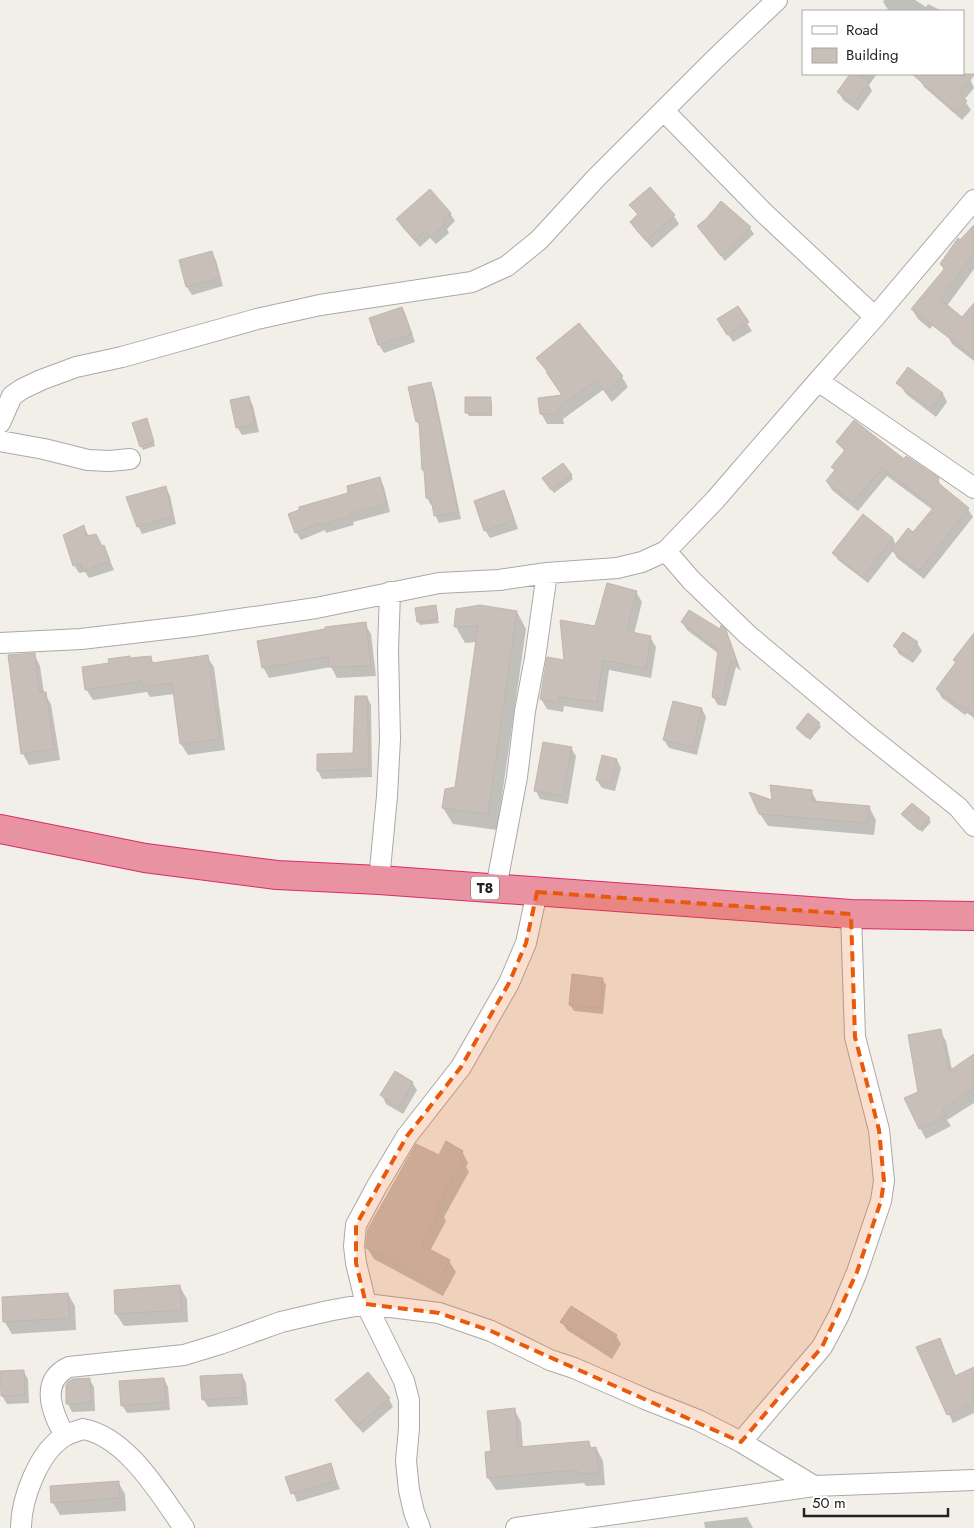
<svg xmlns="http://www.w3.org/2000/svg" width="974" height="1528" viewBox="0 0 974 1528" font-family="Jost,sans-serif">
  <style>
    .shadow { fill: #0003 }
    .building { fill: #c7bfb8; stroke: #c4b6ab }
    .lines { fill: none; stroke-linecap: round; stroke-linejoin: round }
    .minor-casing { stroke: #a9a9a9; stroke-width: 22 }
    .highway-casing { stroke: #dc2a67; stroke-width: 30 }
    .minor { stroke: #fff; stroke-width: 20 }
    .highway { stroke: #e892a2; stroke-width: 28 }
    .marked { fill: #e8590c; fill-opacity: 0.2; stroke: #e8590c; stroke-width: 4; stroke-dasharray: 10 6; stroke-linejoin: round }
    .labels { text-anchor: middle; stroke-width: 4; stroke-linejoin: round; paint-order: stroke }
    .shield { fill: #fff; stroke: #646464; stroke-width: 1 }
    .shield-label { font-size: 14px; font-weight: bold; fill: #222 }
  </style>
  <rect width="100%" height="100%" fill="#f2efe9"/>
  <path class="shadow" d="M884,0H915L926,7L928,4L942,11H889L883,2Z
    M963,73L970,79L974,88L964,100L971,110L962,120L924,87L919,79L923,74Z
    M852,74H877L869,85L872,91L858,111L843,100L839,92Z
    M650,188L674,216L679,224L652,248L636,230L631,222L638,216L631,205Z
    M721,203L750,228L754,234L725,261L702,232L707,220Z
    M450,213L455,221L447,229L449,233L436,244L430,238L420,247L403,228L398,220Z
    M974,227V269L930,329L918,319L912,309L944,270L941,264Z
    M211,252L216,260L223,286L192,295L187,287L180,261Z
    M974,304V361L952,344L947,334Z
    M402,308L406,316L415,342L384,353L379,345L371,319Z
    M737,308L752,331L733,342L723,327Z
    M578,325L622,377L628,387L612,402L603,390L563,419L564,424H547L541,413L563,397L538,358Z
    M913,372L943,394L947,402L936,417L906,394L901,386Z
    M430,383L434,390L461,519L439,523L435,515L433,505H431L427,498L425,474L423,470L420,427L417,421Z
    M249,398L253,406L259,432L242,435L237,427Z
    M490,399L492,402V416H469L466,412Z
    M148,423L155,446L143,450L141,446Z
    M837,442L905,460L938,479L942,488L968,509L973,517L924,579L897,558L893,551L868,583L838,560L834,553L893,538L896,545L913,534L933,510L887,476L858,511L832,490L827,482L835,471L833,467L845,452Z
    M571,475L573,479L554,493L546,482Z
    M379,479L384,487L390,512L353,522L354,525L326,533L325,530L301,540L296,532L350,493Z
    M166,488L170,496L176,524L142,534L138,526Z
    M504,492L508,500L518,529L490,538L485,530Z
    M84,526L89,537L102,548L104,547L114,570L89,578L85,572L79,573L74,565Z
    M636,592L642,602L634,634L650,637L656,647L651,678L609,670L603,712L564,706L563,712L547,709L541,699L596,627Z
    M435,606L439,623L420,625L418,622Z
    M517,612L526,629L497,830L453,824L443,808L456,788L477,642L465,643L456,627Z
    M682,622L725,631L730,640L741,671L736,667L726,706L718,705L713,697L719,654L687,630Z
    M365,624L371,634L376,676L337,678L331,667L269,678L263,667Z
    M974,635V718L967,713L965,715L942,698L937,689L956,663L955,660Z
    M917,643L922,651L913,663L899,654L895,646Z
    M34,654L40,666L44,693L51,704L60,760L29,765L23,754Z
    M150,657L154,664L207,657L214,667L225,750L188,755L181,744L174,694L150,697L147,692L93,700L86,689L110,664Z
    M367,697L371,705L372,777L322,779L318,771L354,754Z
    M702,709L706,717L697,755L669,748L664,740Z
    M819,724L821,727L810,740L798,728Z
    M571,748L576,756L568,804L540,799L536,791Z
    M617,760L621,768L615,791L602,788L597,780Z
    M811,791L818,803L869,807L876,820L874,835L768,826L760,814L773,801Z
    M903,815L929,819L931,822L922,832Z
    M602,979L606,985L603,1014L574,1011L570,1005Z
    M940,1031L946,1041L952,1070L974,1056V1103L947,1120L951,1126L926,1139L920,1128L919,1092Z
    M412,1082L417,1090L403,1114L386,1104L382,1095Z
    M462,1151L468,1163L466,1167L469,1172L444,1217L446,1221L430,1251L449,1261L456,1272L443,1296L374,1259L367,1248L439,1157Z
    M180,1287L187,1299L188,1322L124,1326L116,1314Z
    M68,1294L75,1306L76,1330L12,1334L4,1321Z
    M562,1322L616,1336L621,1344L612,1359L567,1330Z
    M940,1339L956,1377L974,1369V1413L953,1423L918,1347Z
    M23,1371L28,1379L29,1403L7,1404L2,1396Z
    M242,1375L246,1383L248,1405L208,1407L203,1399Z
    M89,1379L94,1387L95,1411L72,1412L68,1404L67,1386Z
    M164,1379L168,1387L170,1410L127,1413L122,1405Z
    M389,1399L393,1407L363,1433L341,1408L337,1400Z
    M514,1409L521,1422L523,1448L589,1442L592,1449L596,1448L603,1461L605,1485L586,1486L584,1483L496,1490L488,1478L492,1452Z
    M330,1464L340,1489L297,1502L287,1477Z
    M118,1482L125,1494L126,1511L60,1515L53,1503Z
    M747,1517L753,1528H705L704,1522Z"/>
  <path class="building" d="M850,74H857L869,82L854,104L837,92Z
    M912,74H974V75L959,93L967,101L957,113Z
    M650,187L675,215L646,241L630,222L638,214L629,205Z
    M430,189L451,213L442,221L445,224L431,237L425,231L415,240L396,219Z
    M721,201L751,227L733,246L721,256L697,226L706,219Z
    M974,225V253L940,299L962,317L974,303V357L911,309L945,268L940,264L958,238L960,240Z
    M212,251L220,278L186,287L179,260Z
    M738,306L749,322L727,335L717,319Z
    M402,307L412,334L378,345L369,318Z
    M579,323L623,376L606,392L596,381L558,408L559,414H540L538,398L562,395L546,372L547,371L536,358Z
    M908,367L943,393L931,409L896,383Z
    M431,382L458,512L434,516L431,498H426L424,470H422L419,421L416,422L408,387Z
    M249,396L255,424L236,428L230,400Z
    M465,397H491V413H465Z
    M147,418L154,442L140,447L132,423Z
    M854,420L904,459L906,456L939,478L937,482L969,508L919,571L891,550L908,528L913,532L934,507L882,468L853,503L826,481L835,470L831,467L845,450L836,442Z
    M563,463L572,475L551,490L542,478Z
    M380,477L387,504L349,514L350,517L320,525V523L295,533L288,514L299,510V507L348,493L347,486Z
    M166,486L173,516L137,527L126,497Z
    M504,490L514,520L484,531L474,501Z
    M863,514L893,538L863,577L832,553Z
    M84,525L86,536L96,534L102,546L104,545L110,561L83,571L81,564L73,566L63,535Z
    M607,583L637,591L627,631L651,636L646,669L603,660L597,702L559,697L558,703L540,699L547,657L564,660L560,620L595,626Z
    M436,605L438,619L417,622L415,608Z
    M480,605L517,611L488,814L442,808L445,789L455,787L478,626L454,627L456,609Z
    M689,610L720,629L721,625L726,630L738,665L731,660L722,699L712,697L718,650L681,622Z
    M366,622L371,666L329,667L328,657L262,668L257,641L325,629V627Z
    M903,632L918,642L908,656L893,646Z
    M974,633V715L962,705L960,707L936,689L956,662L953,660Z
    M35,653L39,692H46L54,749L21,754L8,655Z
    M208,655L220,739L180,744L172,683L143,687L142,681L85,690L82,667L109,663L108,659L130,656V658L151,656L152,663Z
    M355,696H367L369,769L317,771V754L353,753Z
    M673,701L702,708L693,747L663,740Z
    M808,713L820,723L807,738L796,728Z
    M543,742L572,747L563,796L534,791Z
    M602,755L617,759L611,784L596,780Z
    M770,785L812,790V801L870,806L867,823L759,814L749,792L772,800Z
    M912,803L930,818L919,830L901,814Z
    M572,974L603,978L600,1008L569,1005Z
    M941,1029L949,1071L974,1054V1089L942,1109L946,1116L919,1129L904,1098L918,1092L908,1035Z
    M395,1071L413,1082L399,1107L380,1095Z
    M446,1141L463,1151L459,1158L463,1160L437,1207L441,1209L422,1245L450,1260L436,1285L366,1248V1246L368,1229L416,1144L439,1155Z
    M180,1285L182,1310L115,1314L114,1290Z
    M68,1293L70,1318L3,1322L2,1297Z
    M571,1306L617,1335L607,1352L560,1322Z
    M940,1338L955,1376L974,1367V1403L947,1415L916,1347Z
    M24,1370L25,1395L1,1396L0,1371Z
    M368,1372L390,1398L357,1426L335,1400Z
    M242,1374L244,1397L202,1400L200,1376Z
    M90,1378L91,1403L66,1404V1385L68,1382L73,1379Z
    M164,1378L166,1402L121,1406L119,1381Z
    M515,1408L518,1447L589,1441L590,1448L596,1447L599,1473L578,1474L577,1470L487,1478L485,1452L491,1451L487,1411Z
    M331,1463L336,1481L291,1494L285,1477Z
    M119,1481L120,1498L51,1503L50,1486Z"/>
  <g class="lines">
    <g class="minor-casing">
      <path id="minor" d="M664,111L763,212L875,317
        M818,381L974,488
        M0,423L12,396L22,389L41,380L76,367L122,357L257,319L320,305L472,282L507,266L539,240L596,178L715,59L777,0
        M0,441L44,449L88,460L109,461L130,459
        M666,551L691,580L748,635L865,733L958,807L974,826
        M0,643L81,639L192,626L316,608L439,583L499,580L547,573L617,568L642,562L666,551L715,500L818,381L875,317L974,200
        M379,880L387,796L390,739L388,651L390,592
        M496,888L517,777L525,711L535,658L547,573
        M65,1436C52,1413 39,1381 69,1367L184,1355L220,1344L281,1322L328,1311L366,1304L439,1313L491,1331L550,1360L574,1368L645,1399L698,1420L741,1442L814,1486
        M741,1442L822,1347L839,1315L857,1272L881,1201L884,1181L879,1130L855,1037L851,914
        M21,1528C21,1499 39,1451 65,1436C70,1433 77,1431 83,1429C127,1437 160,1494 184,1528
        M420,1528L414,1512L409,1490L406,1461L409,1428V1400L404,1381L366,1304L356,1263L354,1246L356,1225L377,1186L407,1136L461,1067L509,983L526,943L537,892
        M516,1528L814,1486L974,1480"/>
    </g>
    <g class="highway-casing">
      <path id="highway" d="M0,829L145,858L277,875L379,880L851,914L974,916"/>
    </g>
    <use href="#minor" class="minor"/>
    <use href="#highway" class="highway"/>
  </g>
  <path class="marked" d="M537,892L851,914L855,1037L879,1130L884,1181L881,1201L857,1272L822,1347L741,1442L491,1331L439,1313L366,1304L356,1263V1225L407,1136L461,1067L509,983L526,943Z"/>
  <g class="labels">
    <rect class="shield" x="471" y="876.5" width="28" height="23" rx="4"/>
    <g class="shield-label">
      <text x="485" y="893">T8</text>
    </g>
  </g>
  <rect x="802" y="10" width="162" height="65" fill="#ffffff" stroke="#a7a7a7"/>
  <rect x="812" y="26" width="25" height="8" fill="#ffffff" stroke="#a7a7a7"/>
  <text x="846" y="35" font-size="15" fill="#222222">Road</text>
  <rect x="812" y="48" width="25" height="15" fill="#c7bfb8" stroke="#a7a7a7"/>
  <text x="846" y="60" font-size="15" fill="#222222">Building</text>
  <path d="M804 1508v8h144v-8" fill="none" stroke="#222222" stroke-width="2.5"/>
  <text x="812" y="1508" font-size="15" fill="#222222" stroke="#ffffff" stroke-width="4" paint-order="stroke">50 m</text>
</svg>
